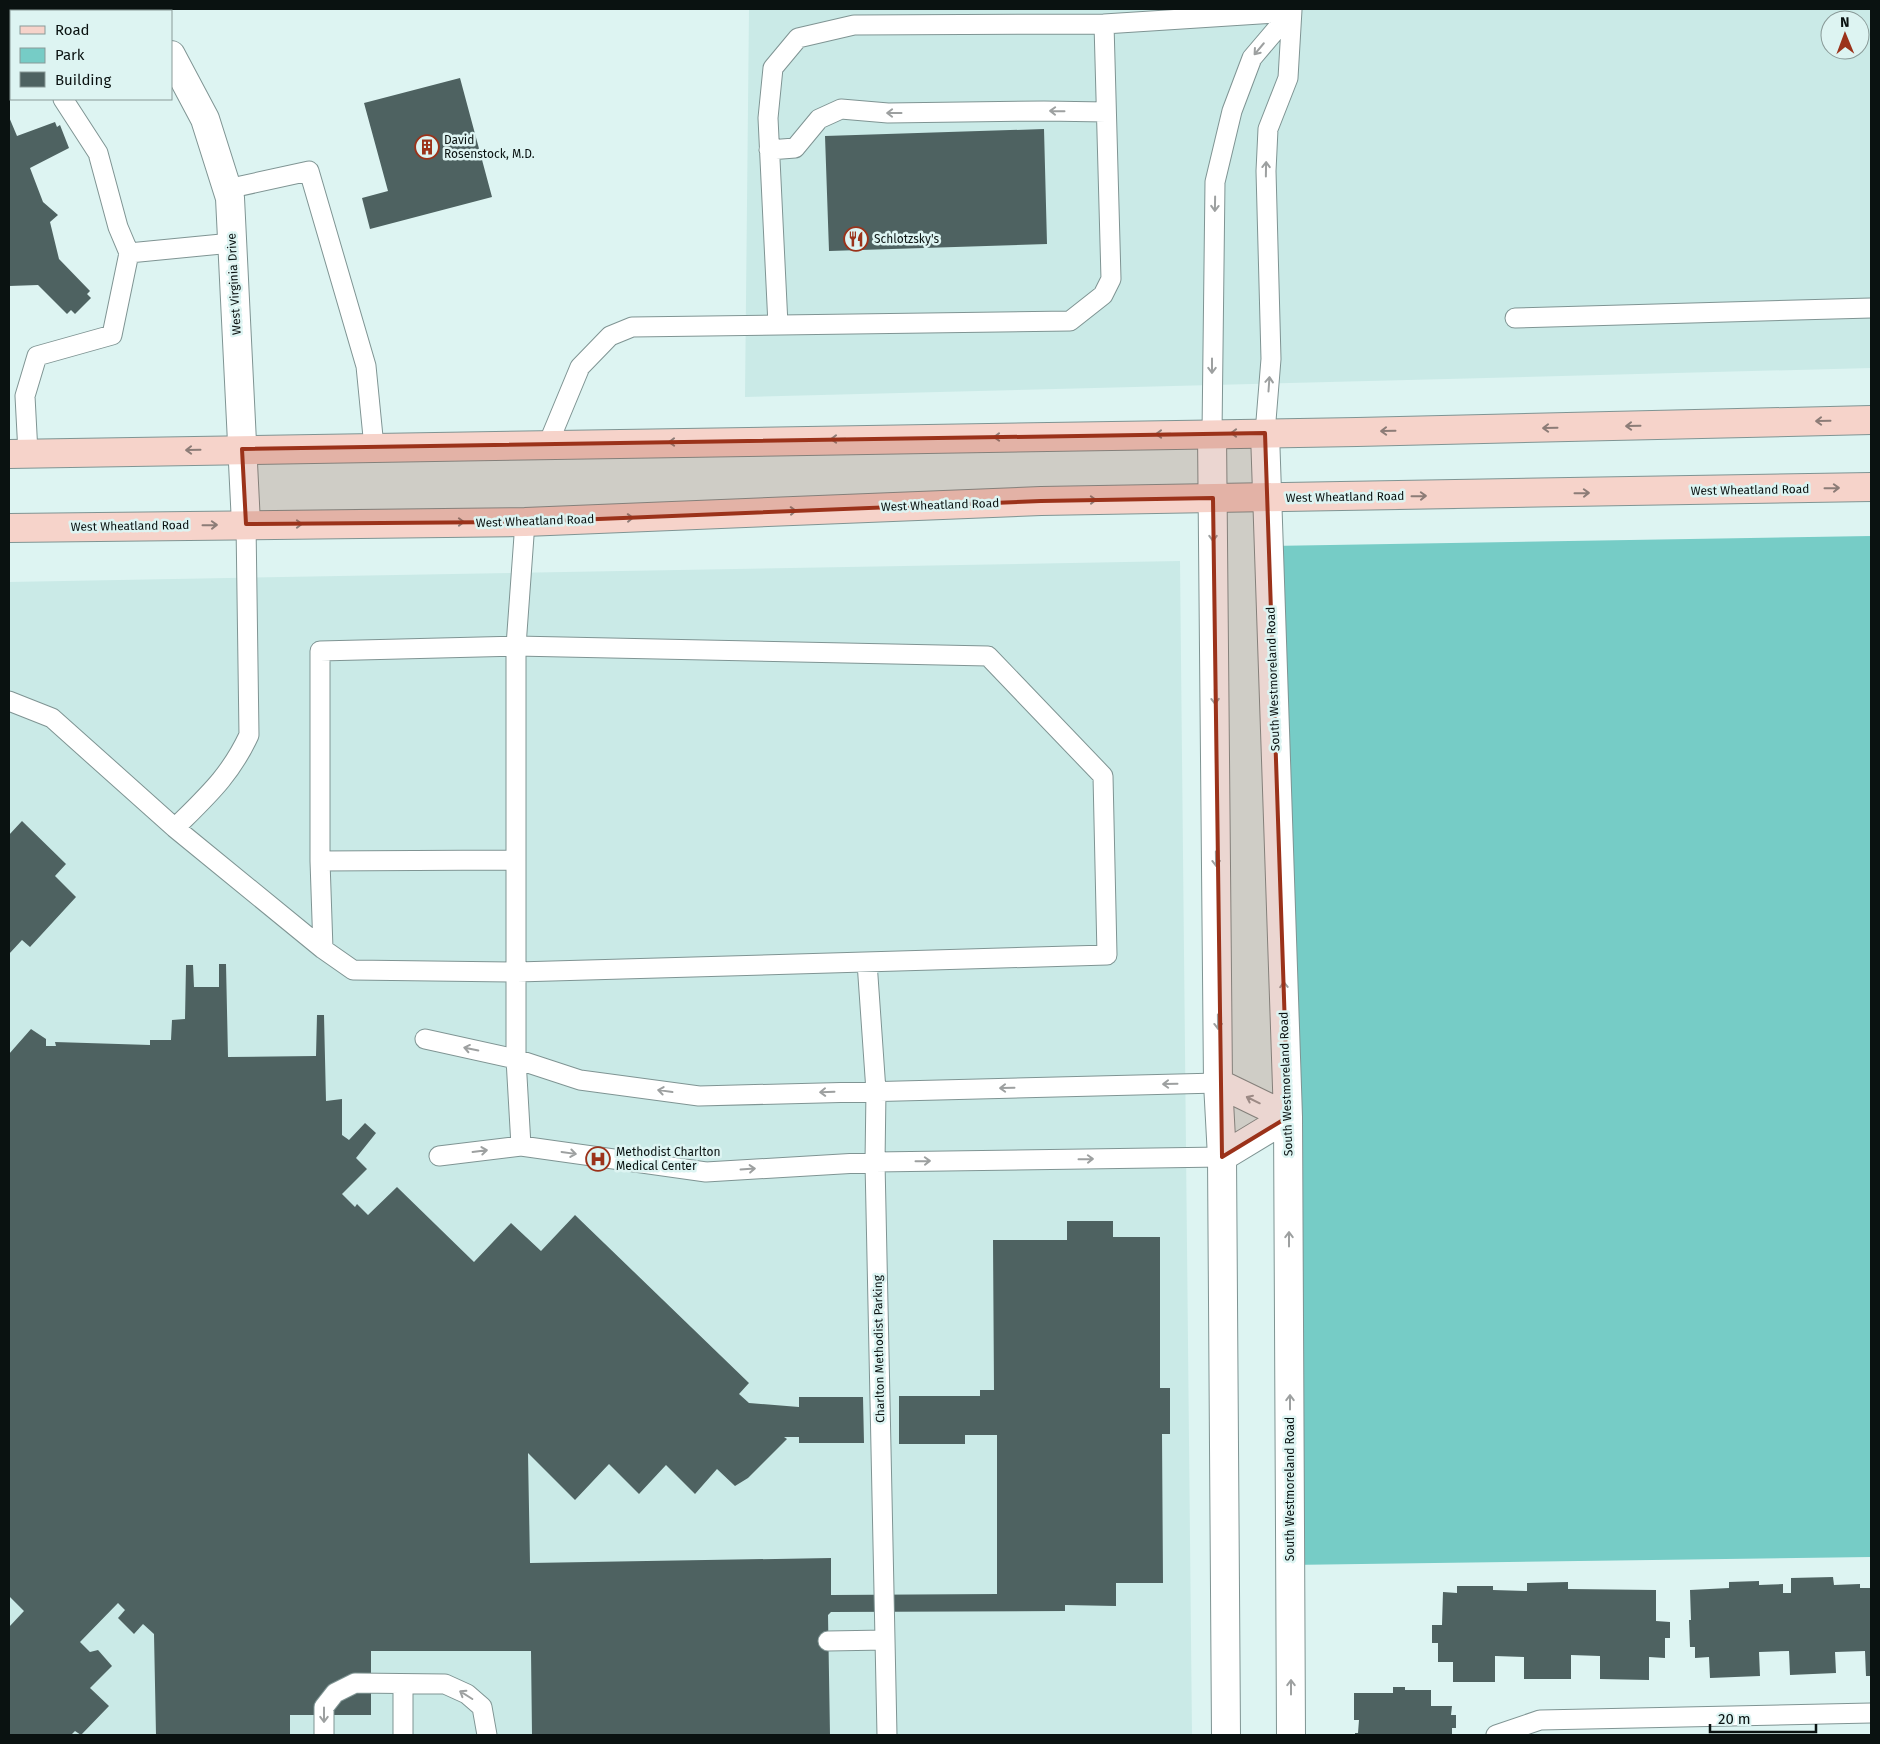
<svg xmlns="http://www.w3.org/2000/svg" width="1880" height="1744" viewBox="0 0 1880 1744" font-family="'Fira Sans',sans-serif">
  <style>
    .built { fill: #caeae7; fill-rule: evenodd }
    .green { fill: #76ccc6 }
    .building { fill: #4e6261 }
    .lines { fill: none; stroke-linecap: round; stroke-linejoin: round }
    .service-casing { stroke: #7f9493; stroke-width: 21 }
    .minor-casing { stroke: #7f9493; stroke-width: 30 }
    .tertiary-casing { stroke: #7f9493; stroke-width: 30 }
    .secondary-casing { stroke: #7f9493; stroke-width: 30 }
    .service { stroke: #fff; stroke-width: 19 }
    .minor { stroke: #fff; stroke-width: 28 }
    .tertiary { stroke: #fff; stroke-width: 28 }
    .secondary { stroke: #f6d3ca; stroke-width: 28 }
    .oneway { stroke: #9da0a0 }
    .oneway2 { stroke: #8c7c77 }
    .marked { fill: #9b321a; fill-opacity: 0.2; stroke: #9b321a; stroke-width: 4; stroke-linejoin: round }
    .labels { text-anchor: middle; stroke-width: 5; stroke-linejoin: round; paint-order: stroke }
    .poi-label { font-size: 12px; fill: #0a1211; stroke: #ddf4f2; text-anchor: start }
    .street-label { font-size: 12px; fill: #0a1211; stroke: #ddf4f2 }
  </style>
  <rect width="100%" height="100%" fill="#ddf4f2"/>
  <path class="built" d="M749,9H1871V368L745,397ZM1830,20H1860V50H1830Z
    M1180,561L1192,1735H9V582Z"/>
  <path class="green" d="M1871,536V1557L1288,1565L1268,546Z"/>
  <path class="building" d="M460,78L492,197L370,229L362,198L388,191L364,103Z
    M9,117L17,136L55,122L57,127L60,125L69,148L30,168L43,202L58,215L50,222L59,259L90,291L87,294L91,298L75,314L71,310L67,314L38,285L9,286Z
    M1044,129L1047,244L829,251L825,136Z
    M22,821L66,864L55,876L76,897L30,947L22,940L9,954V835Z
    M219,964H226L228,1057L316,1056L317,1015H324L326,1101L342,1099V1135L349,1140L365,1123L376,1133L356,1158L367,1169L342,1194L355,1207L357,1204L368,1215L397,1187L474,1262L511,1223L541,1251L575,1215L749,1383L739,1394L749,1403L799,1407V1397H863L864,1443H799V1437H784L787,1439L748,1478L735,1486L717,1469L695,1494L666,1465L639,1494L609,1464L575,1500L528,1453L530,1563L831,1558V1595L997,1594V1435H965V1444H899V1396H980V1390H994L993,1240H1067V1221H1113V1237H1160V1388H1170V1434H1162L1163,1583H1116V1606L1065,1605V1611L831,1612L828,1615L830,1735H532L531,1651H371V1715H290V1735H156L154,1634L143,1624L134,1634L118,1618L125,1610L118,1603L80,1642L90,1652L98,1650L112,1666L90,1688L109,1706L81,1735L75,1731L71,1735H9V1627L24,1611L9,1596V1054L31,1029L46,1039V1046H56L55,1042L150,1045V1040H171L172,1020L185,1019L186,965H193L194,987H219Z
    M1833,1577L1834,1585L1860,1584V1588H1871V1676H1866L1865,1651L1835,1652L1836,1673L1790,1675L1789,1651L1759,1652L1760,1676L1710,1678L1709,1657L1695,1658V1647H1690L1689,1620H1691L1690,1590L1729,1588V1582L1759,1581V1585L1783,1584V1593H1791V1578Z
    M1568,1582V1589L1656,1590V1621L1670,1622V1638H1665V1658L1649,1657V1680L1600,1679V1656L1571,1655V1679H1524V1657L1495,1656V1682H1453V1662H1438V1643H1432V1625H1442L1443,1592L1457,1593V1586H1493V1590L1527,1591V1583Z
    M1393,1687H1405V1690H1431V1706H1452L1451,1715H1456V1728H1452V1735H1355V1733H1358L1359,1720H1354V1693H1393Z"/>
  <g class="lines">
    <g class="service-casing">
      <path id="service" d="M28,11L31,9
        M63,99L98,153L118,227L129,253L232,243
        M769,150L795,148L819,119L841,109L888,113L1044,111L1106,112
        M227,189L309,171L366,366L374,447
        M1515,318L1871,308
        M778,325L768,118L773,68L798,38L854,25L1104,24
        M1212,433L1215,182L1232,111L1252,58L1291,12
        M1265,433L1271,359L1266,171L1268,129L1288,78L1292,10
        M548,444L580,367L610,336L632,327L1070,321L1103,295L1111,279L1104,24L1291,12
        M28,453L25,396L37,356L112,335L129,253
        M9,701L52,718L175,828C207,796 230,776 249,735L246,524
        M175,828L323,949L353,970L517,972L1107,955L1103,776L988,656L516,646L525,522
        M320,861V651L516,646V1059L521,1146
        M323,949L320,861L516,860
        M867,962L876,1091L875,1162L887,1735
        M425,1039L516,1059L580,1080L699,1096L1218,1083
        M439,1156L521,1146L706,1172L875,1162L1222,1157
        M828,1641L885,1640
        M403,1684V1735
        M324,1735V1707L335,1693L355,1683L445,1684L467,1694L482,1707L487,1735
        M1496,1735L1540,1720L1871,1713"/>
    </g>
    <g class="minor-casing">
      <path id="minor" d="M1212,433L1218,1083L1222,1157L1226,1735
        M1265,433L1288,1117L1291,1735
        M1218,1083L1288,1117
        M1222,1157L1288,1117"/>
    </g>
    <g class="tertiary-casing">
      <path id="tertiary" d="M142,9L143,11
        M171,55L205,119L230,198L246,524"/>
    </g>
    <g class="secondary-casing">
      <path id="secondary" d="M9,454L1357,432L1871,420
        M9,528L525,522L1041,501L1871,487"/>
    </g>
    <use href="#service" class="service"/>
    <use href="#minor" class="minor"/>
    <use href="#tertiary" class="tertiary"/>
    <use href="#secondary" class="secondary"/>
  </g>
  <defs><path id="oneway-shaft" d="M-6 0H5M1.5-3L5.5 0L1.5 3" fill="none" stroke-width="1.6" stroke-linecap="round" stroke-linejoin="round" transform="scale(1.25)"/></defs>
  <g class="oneway">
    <use href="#oneway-shaft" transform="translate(1259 49) rotate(130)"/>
    <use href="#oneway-shaft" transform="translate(1057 111) rotate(-179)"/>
    <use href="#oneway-shaft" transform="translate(894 113) rotate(180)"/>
    <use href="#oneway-shaft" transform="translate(1266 169) rotate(-89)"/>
    <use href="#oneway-shaft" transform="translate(1215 204) rotate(91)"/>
    <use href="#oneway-shaft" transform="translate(1212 366) rotate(90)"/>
    <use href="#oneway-shaft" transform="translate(1269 384) rotate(-86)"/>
    <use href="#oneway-shaft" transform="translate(1213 534) rotate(90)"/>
    <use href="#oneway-shaft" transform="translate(1215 697) rotate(89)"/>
    <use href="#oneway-shaft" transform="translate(1216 859) rotate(89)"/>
    <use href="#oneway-shaft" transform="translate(1284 989) rotate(-92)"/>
    <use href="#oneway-shaft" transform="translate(1218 1022) rotate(89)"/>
    <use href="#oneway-shaft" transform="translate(471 1049) rotate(-168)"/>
    <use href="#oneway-shaft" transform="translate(1170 1084) rotate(179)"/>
    <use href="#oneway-shaft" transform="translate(1007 1088) rotate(179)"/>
    <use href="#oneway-shaft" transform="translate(665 1091) rotate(-172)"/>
    <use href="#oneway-shaft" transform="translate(827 1092) rotate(178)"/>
    <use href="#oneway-shaft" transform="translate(1253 1100) rotate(-154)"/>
    <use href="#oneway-shaft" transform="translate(480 1151) rotate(-7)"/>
    <use href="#oneway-shaft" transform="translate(569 1153) rotate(8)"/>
    <use href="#oneway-shaft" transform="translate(1086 1159) rotate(-1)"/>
    <use href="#oneway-shaft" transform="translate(923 1161) rotate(-1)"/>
    <use href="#oneway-shaft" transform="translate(748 1169) rotate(-4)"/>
    <use href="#oneway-shaft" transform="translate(1289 1239) rotate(-90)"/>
    <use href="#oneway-shaft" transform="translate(1290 1402) rotate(-90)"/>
    <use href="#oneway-shaft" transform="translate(1291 1687) rotate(-90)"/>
    <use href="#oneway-shaft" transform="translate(466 1695) rotate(-148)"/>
    <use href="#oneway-shaft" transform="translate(324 1715) rotate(90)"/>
  </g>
  <g class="oneway2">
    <use href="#oneway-shaft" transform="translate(1823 421) rotate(179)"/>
    <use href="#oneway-shaft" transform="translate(1633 426) rotate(179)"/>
    <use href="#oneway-shaft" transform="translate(1550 428) rotate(179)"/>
    <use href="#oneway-shaft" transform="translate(1388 431) rotate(179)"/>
    <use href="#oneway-shaft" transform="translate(1238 433) rotate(180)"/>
    <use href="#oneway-shaft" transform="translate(1163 434) rotate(179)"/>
    <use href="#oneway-shaft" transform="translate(1001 437) rotate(179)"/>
    <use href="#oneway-shaft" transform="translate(838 439) rotate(179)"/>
    <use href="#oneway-shaft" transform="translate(676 442) rotate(179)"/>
    <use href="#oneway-shaft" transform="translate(193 450) rotate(179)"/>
    <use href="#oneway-shaft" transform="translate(1832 488) rotate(-1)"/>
    <use href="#oneway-shaft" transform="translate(1582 493) rotate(-1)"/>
    <use href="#oneway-shaft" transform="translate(1419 496) rotate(-1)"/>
    <use href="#oneway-shaft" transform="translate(1089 500) rotate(-1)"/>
    <use href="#oneway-shaft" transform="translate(789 511) rotate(-2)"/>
    <use href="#oneway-shaft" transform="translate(626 518) rotate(-2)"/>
    <use href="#oneway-shaft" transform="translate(457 522)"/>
    <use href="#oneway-shaft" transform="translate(295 524)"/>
    <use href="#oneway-shaft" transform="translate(210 525) rotate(-1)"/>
  </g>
  <path class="marked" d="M1265,433L1288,1117L1222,1157L1213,498L1041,501L525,522L246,524L242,449Z"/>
  <defs>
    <g id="building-ring" transform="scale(1.25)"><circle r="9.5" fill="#ddf4f2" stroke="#9b321a" stroke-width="1.5"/><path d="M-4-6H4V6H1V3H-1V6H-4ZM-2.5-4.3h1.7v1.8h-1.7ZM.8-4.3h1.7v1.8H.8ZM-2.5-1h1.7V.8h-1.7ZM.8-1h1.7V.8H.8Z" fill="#9b321a"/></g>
    <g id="restaurant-ring" transform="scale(1.25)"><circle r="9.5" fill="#ddf4f2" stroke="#9b321a" stroke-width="1.5"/><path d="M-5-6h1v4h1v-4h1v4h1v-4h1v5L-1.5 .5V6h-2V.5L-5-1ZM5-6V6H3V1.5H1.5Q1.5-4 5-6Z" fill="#9b321a"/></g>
    <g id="hospital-ring" transform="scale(1.25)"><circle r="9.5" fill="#ddf4f2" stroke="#9b321a" stroke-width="1.5"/><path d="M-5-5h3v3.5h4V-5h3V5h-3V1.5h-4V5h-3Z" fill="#9b321a"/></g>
  </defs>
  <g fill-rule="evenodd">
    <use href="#building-ring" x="427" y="147"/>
    <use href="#restaurant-ring" x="856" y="239"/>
    <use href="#hospital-ring" x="598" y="1159"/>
  </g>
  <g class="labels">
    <g class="poi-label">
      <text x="444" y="144">David<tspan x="444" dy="14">Rosenstock, M.D.</tspan></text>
      <text x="874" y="243">Schlotzsky's</text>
      <text x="616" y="1156">Methodist Charlton<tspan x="616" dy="14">Medical Center</tspan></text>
    </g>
    <g class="street-label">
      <text transform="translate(234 284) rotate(-93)" y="4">West Virginia Drive</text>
      <text transform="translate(1750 490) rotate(-1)" y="4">West Wheatland Road</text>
      <text transform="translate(1345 497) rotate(-1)" y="4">West Wheatland Road</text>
      <text transform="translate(940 505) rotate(-2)" y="4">West Wheatland Road</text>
      <text transform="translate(535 521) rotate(-2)" y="4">West Wheatland Road</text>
      <text transform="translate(130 526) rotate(-1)" y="4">West Wheatland Road</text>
      <text transform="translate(1273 679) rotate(-92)" y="4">South Westmoreland Road</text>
      <text transform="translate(1286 1084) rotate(-92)" y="4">South Westmoreland Road</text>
      <text transform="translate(879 1349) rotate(-91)" y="4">Charlton Methodist Parking</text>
      <text transform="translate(1290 1489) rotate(-90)" y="4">South Westmoreland Road</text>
    </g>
  </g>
  <rect width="1880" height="1744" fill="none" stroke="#0a1211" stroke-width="20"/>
  <rect x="10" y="10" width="162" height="90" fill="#ddf4f2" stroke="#899a98"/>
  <rect x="20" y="26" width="25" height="8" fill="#f6d3ca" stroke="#899a98"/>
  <text x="55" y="35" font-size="15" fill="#0a1211">Road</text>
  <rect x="20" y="48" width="25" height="15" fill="#76ccc6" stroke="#899a98"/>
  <text x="55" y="60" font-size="15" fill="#0a1211">Park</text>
  <rect x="20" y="72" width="25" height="15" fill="#4e6261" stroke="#899a98"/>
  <text x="55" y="85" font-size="15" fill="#0a1211">Building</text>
  <g transform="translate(1845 35) rotate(359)"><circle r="24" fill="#ddf4f2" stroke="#899a98"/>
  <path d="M0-4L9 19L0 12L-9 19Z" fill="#9b321a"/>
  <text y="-8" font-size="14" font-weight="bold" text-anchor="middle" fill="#0a1211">N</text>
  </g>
  <path d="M1710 1724v8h106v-8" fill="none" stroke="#0a1211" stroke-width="2.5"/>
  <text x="1718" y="1724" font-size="15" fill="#0a1211" stroke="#ddf4f2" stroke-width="4" paint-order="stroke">20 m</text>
</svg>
